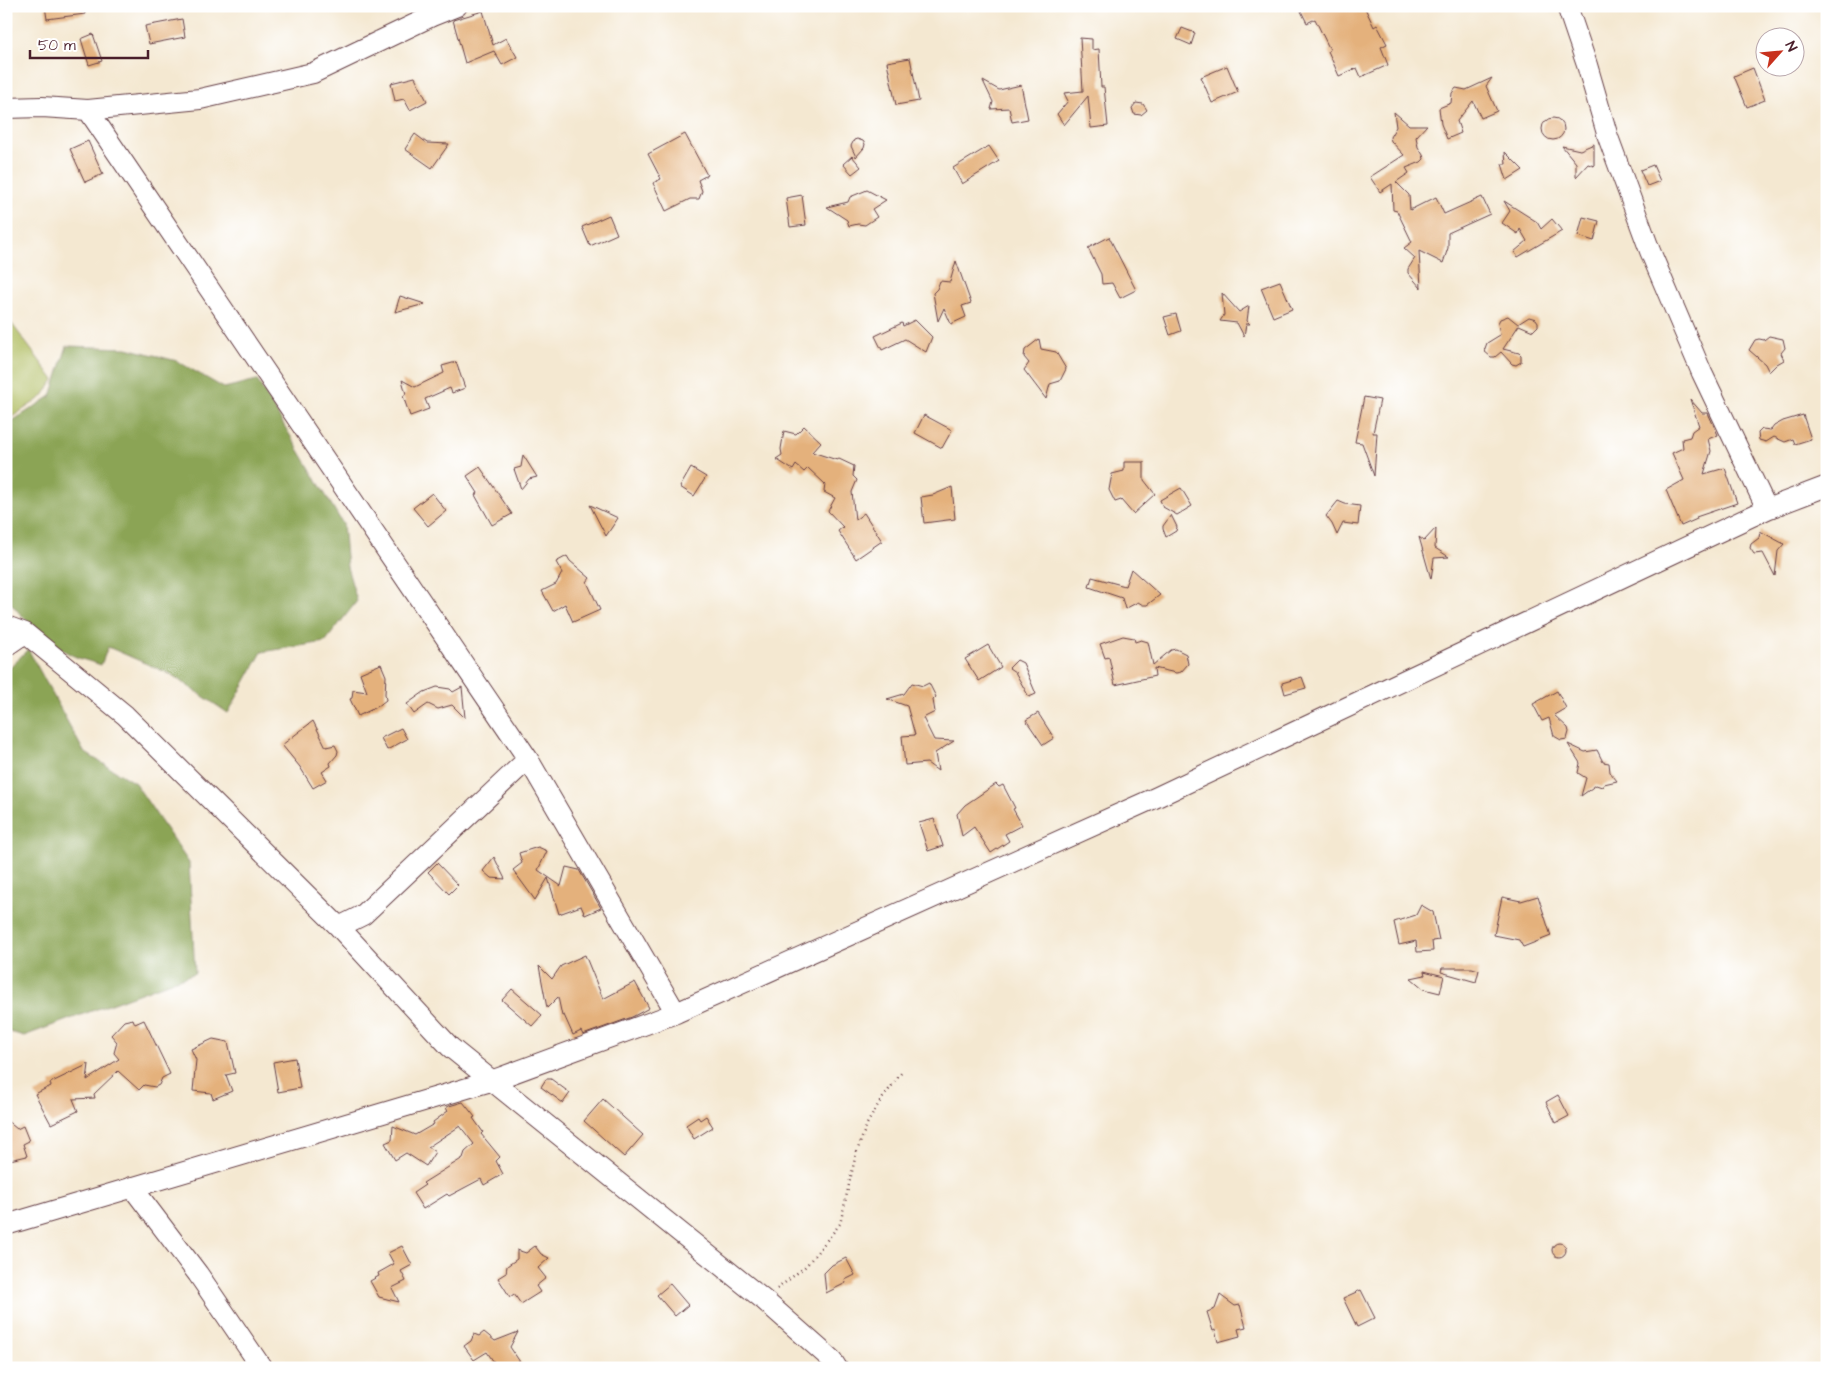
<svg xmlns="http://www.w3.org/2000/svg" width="1833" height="1374" viewBox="0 0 1833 1374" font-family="'Architects Daughter',sans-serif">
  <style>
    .green { fill: #afbc5e; stroke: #7c6e44 }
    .forest { fill: #8ba455; stroke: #6a6240 }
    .building { fill: #e4b17c }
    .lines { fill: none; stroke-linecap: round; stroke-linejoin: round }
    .minor-casing { stroke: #643d44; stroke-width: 22 }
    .path { stroke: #643d44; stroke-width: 2.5; stroke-dasharray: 1 4; stroke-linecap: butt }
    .minor { stroke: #fff; stroke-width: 20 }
  </style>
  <rect width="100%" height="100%" fill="#fff"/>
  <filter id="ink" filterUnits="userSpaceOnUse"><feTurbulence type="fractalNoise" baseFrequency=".02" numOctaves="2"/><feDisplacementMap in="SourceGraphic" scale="10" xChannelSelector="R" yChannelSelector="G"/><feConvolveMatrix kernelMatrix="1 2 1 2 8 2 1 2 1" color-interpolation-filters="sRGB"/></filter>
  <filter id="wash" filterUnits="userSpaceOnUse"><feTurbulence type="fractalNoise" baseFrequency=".0096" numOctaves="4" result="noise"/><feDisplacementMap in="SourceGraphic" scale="20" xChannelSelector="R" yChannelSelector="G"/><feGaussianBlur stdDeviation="1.12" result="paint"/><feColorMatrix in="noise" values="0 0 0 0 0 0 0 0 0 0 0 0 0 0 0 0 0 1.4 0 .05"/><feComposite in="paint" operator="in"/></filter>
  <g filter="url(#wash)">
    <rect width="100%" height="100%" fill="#f4e8d1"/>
    <path class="green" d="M6,316L54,380L42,397L6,421Z"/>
    <path class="forest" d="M67,346L127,348L177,361L224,388L257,380L343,524L347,567L357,601L325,642L262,652L228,713L170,674L108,647L101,665C90,661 78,659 68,653C43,639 23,619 6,597V425L51,396Z
      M28,649L84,752L135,783L189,863L195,973L24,1036L6,1031V672Z"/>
    <g id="blocks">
      <path class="building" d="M45,6H84L85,14L47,19Z
        M1308,6H1364L1374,27L1377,25L1387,44L1381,47L1388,65L1361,77L1357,68L1339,76L1328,51L1330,50L1315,19L1307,23L1301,11Z
        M483,11L493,45L506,38L517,57L502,65L494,51L465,63L453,20Z
        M182,19L185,37L149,44L145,26Z
        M1182,28L1195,33L1191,45L1177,39Z
        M93,34L102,61L89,65L81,39Z
        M1080,38L1092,39V50L1099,49L1101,87H1104L1108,126L1091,128L1088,96L1064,125L1057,114L1068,101L1064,93L1083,91Z
        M910,58L919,101L896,105L887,62Z
        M1227,66L1238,92L1212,103L1201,77Z
        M1753,68L1765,100L1747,107L1734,76Z
        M415,77L427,101L410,110L404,99L395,101L391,83Z
        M1492,78L1486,86L1497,111L1481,118L1473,101L1457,121L1461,133L1447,139L1441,124L1439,108L1451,103L1452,93L1456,88L1466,90Z
        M983,81L999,90L1021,85L1028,119L1012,122L1009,108L991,109L993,102Z
        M1136,103L1143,104L1147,110L1141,115L1134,114L1132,108Z
        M1394,112L1409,125H1427L1416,137L1418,147L1423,155L1424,159L1421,162L1406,168L1409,173L1396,182L1409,195L1410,210L1436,197L1444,214L1482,197L1490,214L1448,233V248L1443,263L1419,251L1421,288L1408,273V269L1415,258L1404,248L1412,242L1397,211L1393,210L1392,184L1380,192L1370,177L1404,155L1391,141L1390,137L1396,127Z
        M1542 129a11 11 0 1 1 22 0a11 11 0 1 1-22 0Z
        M415,134L427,143L449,144L432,168L405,149Z
        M685,134L707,175L698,180L702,191L699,199H690L666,211L653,183L661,179L648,154Z
        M857,139L863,141L865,144L864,148L856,157L851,146L854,140Z
        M88,141L103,174L85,182L70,149Z
        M1594,144V166L1588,164L1576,177V163L1562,146L1580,150Z
        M989,146L999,161L962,184L953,168Z
        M1505,152L1523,170L1507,180L1502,164H1506Z
        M852,156L861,167L852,174L843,164Z
        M1653,165L1660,181L1647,186L1640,170Z
        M867,190L886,200L872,209L877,217L865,225L858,224L849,226L847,220L827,207L848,202L850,197Z
        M802,195L806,225L790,227L786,198Z
        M1504,201L1537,222L1541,229L1552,219L1562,231L1518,257L1514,252L1527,241L1520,229L1518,234L1502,223L1510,211Z
        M609,215L617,234L590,246L582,227Z
        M1583,217L1599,221L1594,241L1578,236Z
        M1109,237L1136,290L1120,298L1112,283L1102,284L1101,274L1088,248Z
        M956,261L971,303L962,306L966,317L951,324L944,308L938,321L933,293L937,289L940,281L950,282Z
        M1280,281L1292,309L1273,317L1261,288Z
        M1222,293L1239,312L1249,306L1247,321L1250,324H1246L1244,336L1237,323L1220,321L1224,315Z
        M400,296L425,304L395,312Z
        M1176,314L1181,331L1170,335L1164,317Z
        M1508,316L1518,324L1529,317L1536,319L1538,322V326L1533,331L1519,325L1503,349L1519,353L1521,355V362L1516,365L1512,364L1501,352L1495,357H1491L1484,351L1487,343L1500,335L1498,323L1500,319Z
        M915,320L932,337L926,352L905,339L882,350L875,336L902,323L903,326Z
        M1769,336L1783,339L1785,348L1781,353L1784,360L1777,364L1769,372L1765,364L1749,350L1755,340L1759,339L1764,340Z
        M1039,339L1041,349L1056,352L1066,369L1060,381L1050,384L1046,399L1024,370L1029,363L1024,357L1025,350Z
        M456,362L465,388L452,393L450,388L425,399L429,409L410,416L403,396L406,394L402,380L415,387L444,373L442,366Z
        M1364,397L1380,400L1373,433H1377L1374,476L1362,443L1355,442Z
        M1690,399L1702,413H1708L1718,435L1708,439L1711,451L1704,474L1725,468L1737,503L1696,517L1697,519L1681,526L1666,490L1684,480L1672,453L1683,448L1682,439L1690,437L1692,431L1699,426Z
        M924,415L952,430L942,448L915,433Z
        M1803,415L1811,439L1795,444L1793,439L1785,442L1774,437L1766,442L1759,440L1758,433L1762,429L1771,430L1774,426L1783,421Z
        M804,426L821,442L812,452L837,460L839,459L854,466L853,476L857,480L852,492L855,520L864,513L882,541L856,559L838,531L843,527L828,511L835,498L824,492L825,484L808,468L804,472L796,465L793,470L776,459L782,455L781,449L784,431L796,434Z
        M523,455L537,477L529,479L521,489L514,469L521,467Z
        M1124,462H1144V480L1155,494L1133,514L1121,500L1115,502L1109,490L1112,474L1124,471Z
        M480,467L512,514L492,525L475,495L478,493L467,476Z
        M691,468L706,477L694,496L680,487Z
        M952,487L955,519L924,523L921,497L933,495Z
        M1181,488L1192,506L1177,515L1163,507L1160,500Z
        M432,493L446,511L428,526L413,508Z
        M1338,501L1345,504L1360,506L1358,525L1343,523L1337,535L1332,524L1326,516Z
        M590,505L618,518L606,536Z
        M1171,515L1177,527L1176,531L1166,537L1163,529V526Z
        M1436,528L1435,548L1449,557L1434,558L1431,579L1419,537L1424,541Z
        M1760,531L1784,544L1778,551L1775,576L1763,553L1754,554L1750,548L1751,544L1759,538Z
        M567,556L570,561L590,578L587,582L600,610L573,622L565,604L553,611L542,591L556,584L562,573L556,562Z
        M1131,569L1160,595L1147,605H1143L1138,602L1125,609L1122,598L1089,587L1092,577L1125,586Z
        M1123,636L1134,638L1135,642L1141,640L1148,642L1153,665L1171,650L1176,649L1186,654L1188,664L1181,672L1176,673L1154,668L1155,676L1115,685L1109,657L1105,658L1100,644Z
        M988,645L1001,667L979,681L965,659Z
        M1017,660L1023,663L1036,694L1029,697L1015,672L1009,668Z
        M381,664L386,676L385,694L386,700L377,707L358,716L350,699L352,698L353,690L367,692L360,673Z
        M1302,677L1306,688L1285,694L1282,683Z
        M912,683L923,686L929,683L936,697L933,700L935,712L923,718L934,740L954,741L935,753L938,771L927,763L905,765L902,736L915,735L907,706L887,699L904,694Z
        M437,687L450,689L453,692L462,687L465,718L452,705L438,709L428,704L414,714L407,704L424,692Z
        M1557,691L1566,708L1554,715L1568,728L1569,732L1567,739L1561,740L1554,736L1549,718L1542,721L1533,704Z
        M1038,713L1054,738L1043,745L1026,720Z
        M313,721L326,747L335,745L338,751L337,755L330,763L331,766L322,772L327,780L313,788L300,767L282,745Z
        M401,728L407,739L387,750L381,738Z
        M1568,744L1585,752L1597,750L1603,762L1609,763L1610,772L1617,781L1604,784L1602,787L1596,785L1581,796L1586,778L1578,773L1580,763Z
        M996,784L999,787L1003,785L1015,808L1013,809L1022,825L1005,834L1009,841L991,853L974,827L962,836L957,814L965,805Z
        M934,819L943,846L928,851L919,823Z
        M538,847L547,851L538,870L561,886L566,867L579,870L601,908L585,915L581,906L559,914L548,878L535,900L513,870L522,863L519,853Z
        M494,857L505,879L491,878L483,871Z
        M437,863L458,885L449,894L428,872Z
        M1538,896L1551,936L1523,947L1519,940L1494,935L1502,897L1521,901Z
        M1421,905L1433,912L1439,940L1432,941L1433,951L1417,952L1416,941L1399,945L1394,922L1416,915Z
        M585,955L603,999L635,982L649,1008L632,1017L583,1035L581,1031L573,1035L564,1015L562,1016L558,997L547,1008L539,966L552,979L561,966Z
        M1442,968H1472L1479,970L1476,982L1441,972Z
        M1424,971L1444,976L1440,993L1424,989L1411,978L1425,975Z
        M512,989L542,1015L532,1026L502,1000Z
        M133,1019L135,1024L144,1020L170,1074L162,1078L159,1085L155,1087L144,1085L139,1090L118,1071L94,1094L95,1098L73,1099L78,1111L51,1124L35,1094L51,1086L50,1083L89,1064L87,1080L119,1059L114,1053L117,1042L111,1035L124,1021Z
        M213,1039L228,1042L235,1073L226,1075L232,1091L213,1099L211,1093L193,1091L196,1060L191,1049Z
        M295,1058L300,1088L278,1092L273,1062Z
        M546,1079H551L570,1093L563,1103L541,1087Z
        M1558,1095L1569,1116L1556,1123L1546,1102Z
        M603,1099L643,1135L624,1157L584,1121Z
        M463,1102L475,1117L473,1118L483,1132L481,1134L500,1157L496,1161L503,1174L484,1185L481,1179L449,1196L447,1194L423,1209L413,1193L425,1185L423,1183L463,1158L465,1152L474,1144L460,1126L428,1147L435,1152L426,1166L406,1153L395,1160L385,1143L392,1140L393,1126L415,1135L434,1124L433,1122L448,1111L446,1108L449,1106Z
        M706,1116L713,1127L694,1139L686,1125L698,1117L700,1120Z
        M6,1120L17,1129L23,1126L29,1141L23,1144L27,1156L10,1160L6,1149Z
        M1552 1250a7 7 0 1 1 14 0a7 7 0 1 1-14 0Z
        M402,1246L412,1265L401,1271L406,1281L392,1288L399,1302L379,1297L370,1281L379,1276L378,1273L394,1264L388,1253Z
        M535,1246L541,1254L549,1258L538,1268L546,1278L536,1286L540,1292L521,1304L514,1294L510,1297L498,1278L506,1273L507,1266L517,1259V1250L526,1253Z
        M846,1258L855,1275L845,1280L846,1283L826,1293L824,1273L832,1265Z
        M670,1284L688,1305L675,1316L657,1295Z
        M1361,1290L1375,1318L1357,1327L1343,1298Z
        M1220,1295L1235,1306L1240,1305L1246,1327L1238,1329L1240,1336L1218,1342L1215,1330L1213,1331L1207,1312L1215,1309Z
        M484,1332L495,1341L518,1332L510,1347L524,1368H498L487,1352L474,1360L464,1346L471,1341L474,1334L479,1336Z"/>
    </g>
  </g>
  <g filter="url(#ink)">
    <use href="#blocks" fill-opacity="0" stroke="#643d44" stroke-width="1"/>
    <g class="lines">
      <g class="minor-casing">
        <path id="minor" d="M1567,6L1587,65L1608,137L1650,251L1702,373L1767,509
          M6,108L42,107L88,110L200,99L313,73L432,16L457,6
          M88,110L528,759L676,1013
          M6,626L25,633L125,715L339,927L450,1047L764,1300L832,1360L837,1368
          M6,646L25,633
          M339,927L363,915L528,759
          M132,1187L198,1274L262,1368
          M6,1225L491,1081L676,1013L1157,797L1767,509L1827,486"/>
      </g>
      <path class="path" d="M777,1289L806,1266L840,1224L856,1154L867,1124L879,1103L902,1072"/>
      <use href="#minor" class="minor"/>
    </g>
  </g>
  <rect width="1833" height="1374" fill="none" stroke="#fff" stroke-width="25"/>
  <g transform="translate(1780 52) rotate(63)"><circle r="24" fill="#ffffff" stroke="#b7a5aa"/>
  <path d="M0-4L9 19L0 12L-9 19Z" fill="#c8321e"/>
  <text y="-8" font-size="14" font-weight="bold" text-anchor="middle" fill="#4a1f2b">N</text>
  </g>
  <path d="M30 50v8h118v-8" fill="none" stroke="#4a1f2b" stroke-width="2.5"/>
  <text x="38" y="50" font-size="15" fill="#4a1f2b" stroke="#ffffff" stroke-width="4" paint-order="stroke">50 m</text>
</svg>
